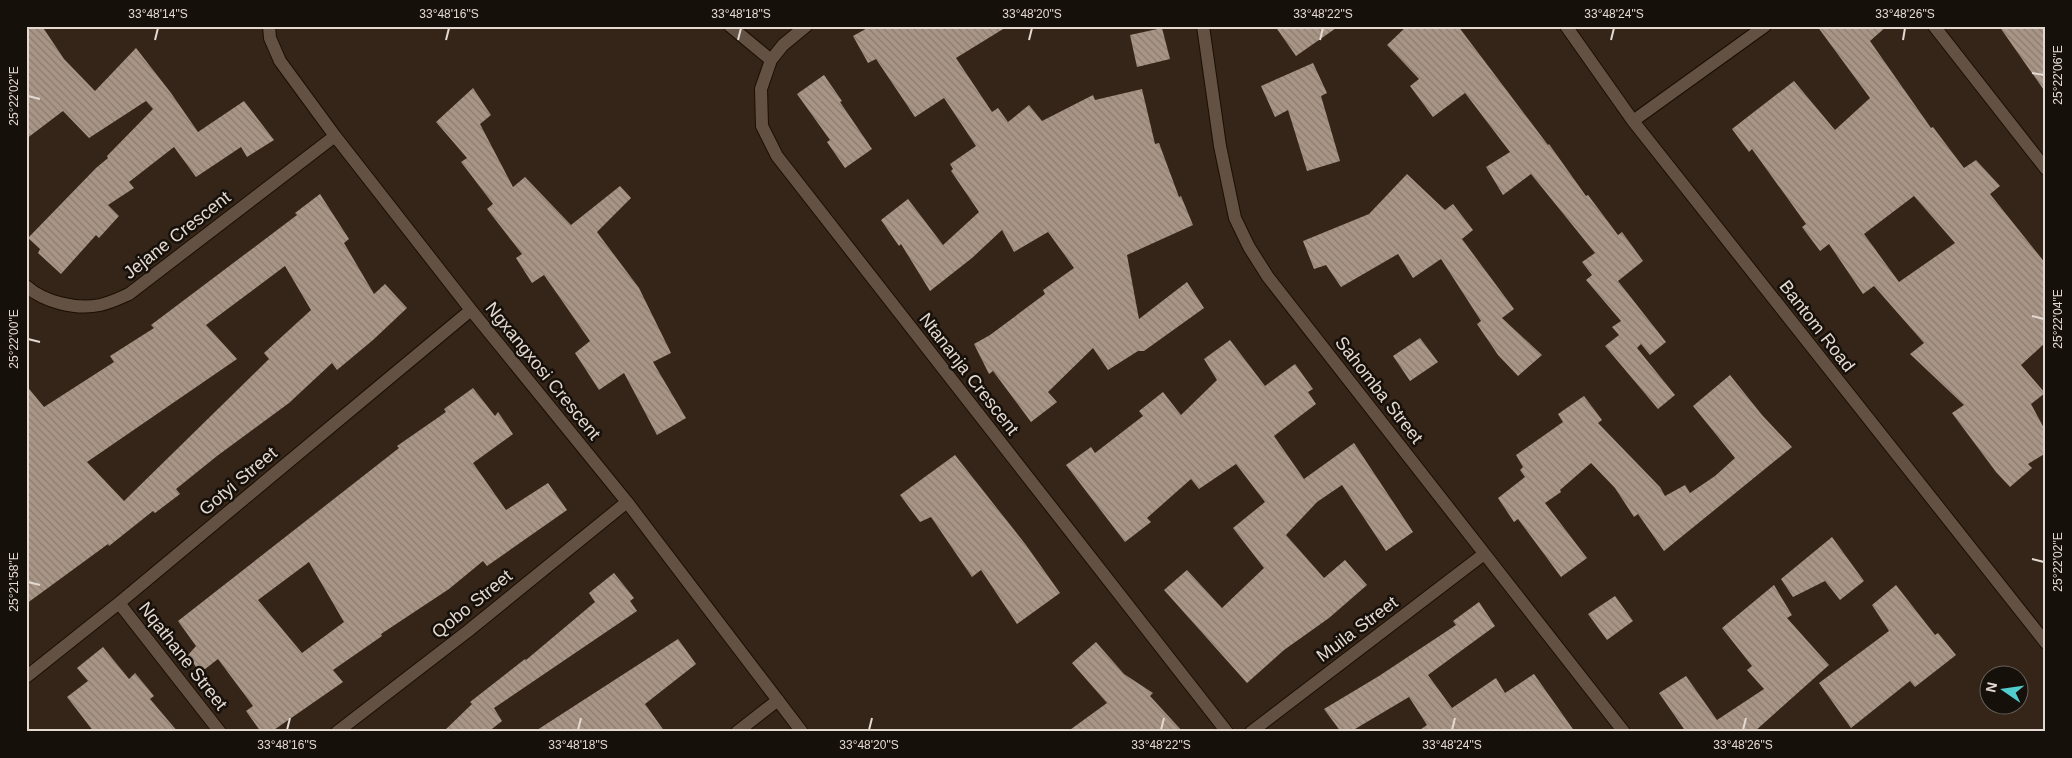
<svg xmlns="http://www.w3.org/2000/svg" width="2072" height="758" viewBox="0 0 2072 758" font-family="Helvetica,sans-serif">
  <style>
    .building { fill: url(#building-back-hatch); fill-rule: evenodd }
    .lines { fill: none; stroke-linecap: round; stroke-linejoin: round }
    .minor-casing { stroke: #1b0e03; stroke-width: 14 }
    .minor { stroke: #635244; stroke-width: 12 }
    .ticks { fill: none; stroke: #e4d9d1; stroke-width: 2 }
    .labels { text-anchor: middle; stroke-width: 5; stroke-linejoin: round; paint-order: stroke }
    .street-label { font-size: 18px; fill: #e4d9d1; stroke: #16100a }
    .neatline { fill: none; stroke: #e4d9d1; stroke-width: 2 }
    .ticks-label { font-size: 12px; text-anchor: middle; fill: #e4d9d1 }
  </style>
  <defs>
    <pattern id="building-back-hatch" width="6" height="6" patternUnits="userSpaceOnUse" patternTransform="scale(1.25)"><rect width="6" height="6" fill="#a89586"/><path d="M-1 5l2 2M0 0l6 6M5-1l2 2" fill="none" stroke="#8a7c71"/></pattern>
  </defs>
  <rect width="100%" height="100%" fill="#342518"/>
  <path class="building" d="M26,26H42L64,59L95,91L136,48L171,93L198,132L244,101L274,140L247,157L241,147L196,177L174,147L129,182L134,188L108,205L119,216L99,238L96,235L61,274L38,253L40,249L28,238L96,168L108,158L107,156L153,109L146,101L89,138L63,111L26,139Z
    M871,26H1008L956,58L992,112L998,108L1008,122L1029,105L1042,121L1093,95L1095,100L1142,89L1155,144L1159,143L1179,197L1181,196L1193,225L1127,255L1139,319L1187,282L1204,308L1144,351H1138L1108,370L1093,348L1048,392L1057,402L1031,422L993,371L989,374L974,344L990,335L1045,294L1043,290L1074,268L1048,232L1014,252L1002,230L972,258L930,291L901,244L899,246L881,220L908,199L943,245L979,212L951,171L953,169L950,164L976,146L944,98L915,117L876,59L868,63L853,36Z
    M1275,26H1339L1296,56Z
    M1407,26H1458L1548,145L1549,144L1586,196L1588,195L1618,235L1622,232L1643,261L1618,281L1666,342L1650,355L1641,344L1637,348L1675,395L1658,409L1605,346L1619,335L1612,327L1621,321L1586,280L1592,275L1582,262L1595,253L1531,174L1503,195L1486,167L1510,152L1465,93L1433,117L1410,86L1419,79L1387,45Z
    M1817,26H1887L1870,41L1931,128L1933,127L1964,168L1976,160L2000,186L1990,194L2046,264V342L2021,365L2045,393L2031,404L2046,432V453L2028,464L2032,468L2010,487L1996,472L1952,413L1964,405L1910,354L1924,343L1874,286L1863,294L1829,244L1820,251L1802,227L1806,224L1752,149L1749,152L1732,129L1794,81L1835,130L1870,98ZM1914,196L1955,243L1899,282L1864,234Z
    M1999,26H2046V93Z
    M1162,28L1170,59L1137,67L1130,35Z
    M1313,63L1327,93L1321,96L1340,161L1307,171L1288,110L1275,117L1261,86Z
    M824,75L842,101L840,102L872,149L845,168L827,142L830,140L797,94Z
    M473,88L491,115L480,124L513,187L525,177L571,225L620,186L631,198L597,232L639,288L671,353L653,362L686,418L657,435L624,373L599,390L575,353L590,341L544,275L532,283L516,258L522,254L487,209L493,204L461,162L467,158L436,122Z
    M1407,174L1445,210L1453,204L1473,230L1462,239L1514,309L1502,318L1542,355L1518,376L1498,355L1477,324L1481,321L1441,259L1413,278L1398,254L1341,287L1326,265L1314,269L1303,241L1369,214Z
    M320,194L349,239L344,243L374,294L385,284L407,308L373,340L337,370L332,363L289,403L217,456L176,489L180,494L155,513L153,511L109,546L108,544L26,604V385L44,407L114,362L110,356L154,328L151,325L297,215L295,213ZM285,266L311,310L264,353L269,359L124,501L87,462L237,359L206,325Z
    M1420,338L1438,362L1410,381L1393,356Z
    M1230,340L1265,386L1295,364L1313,389L1308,392L1316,404L1274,436L1304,479L1354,443L1413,532L1386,551L1342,485L1317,502L1286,535L1324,578L1345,560L1367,585L1329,618L1284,650L1247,683L1164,590L1187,570L1222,608L1264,568L1233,528L1265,502L1236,464L1199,489L1191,479L1147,518L1151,522L1125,542L1066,465L1091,447L1095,453L1143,416L1139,411L1163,392L1181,415L1217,380L1204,359Z
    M1730,375L1762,415L1792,447L1664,551L1638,514L1634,517L1615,488L1591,463L1560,490L1561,492L1545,503L1587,558L1561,577L1518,519L1514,522L1498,498L1525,477L1520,470L1523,467L1516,455L1563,422L1558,414L1584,396L1602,420L1598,423L1660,487L1665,496L1685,485L1690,493L1715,476L1735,458L1693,406Z
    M473,388L495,416L498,412L513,434L473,463L506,510L548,483L567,510L487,566L483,561L449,589L381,634L382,636L333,670L343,682L271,732H261L246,711L253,706L218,659L200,673L188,655L196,646L178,621L399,448L397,446L446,412L444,409ZM309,562L344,622L302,653L258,600Z
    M955,455L1026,545L1060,593L1017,624L981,570L972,577L931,517L920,522L900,495Z
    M1832,537L1864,581L1840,600L1825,581L1793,597L1781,579Z
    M614,573L634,598L630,601L637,611L494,708L502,721L488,732H443L472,704L470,702L525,659L526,660L595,602L589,593Z
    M1774,585L1792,615L1787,618L1829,665L1754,732H1686L1659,693L1686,676L1717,720L1764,689L1747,670L1752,666L1722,628Z
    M1896,585L1935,635L1938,633L1956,655L1915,687L1910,681L1851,728L1819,683L1889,631L1872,605Z
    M1615,596L1633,621L1607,640L1588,614Z
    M1479,602L1495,626L1428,675L1452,708L1496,678L1505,693L1534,674L1575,732H1417L1427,725L1409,697L1350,732H1341L1324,709L1379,676L1456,625L1453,621Z
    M678,639L696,664L645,704L665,732H534Z
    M1096,642L1124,674L1153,693L1150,696L1183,732H1067L1107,703L1072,663Z
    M103,647L129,679L135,673L154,696L150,699L178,732H94L67,697L88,681L77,668Z"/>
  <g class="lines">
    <g class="minor-casing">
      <path id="minor" d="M269,26L270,38L280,61L335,136L471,310L627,502L802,732
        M730,26L771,60
        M806,26L783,45L771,60L761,89L762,126L777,156L1227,732
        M1203,26L1220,146L1235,218L1249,247L1268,277L1624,732
        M1566,26L1633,121L2046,643
        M1934,26L2046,169
        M1633,121L1765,26
        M26,286C44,302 76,310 100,305C110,303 120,298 129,294L335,136
        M119,603L220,732
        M26,677L119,603L471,310
        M337,732L468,631L627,502
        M737,732L778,700
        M1251,732L1484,554"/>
    </g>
    <use href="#minor" class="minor"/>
  </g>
  <path class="ticks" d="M155,40L158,28M446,40L449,28M738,40L741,28M1029,40L1032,28M1320,40L1323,28M1611,40L1614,28M1903,40L1905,28M2032,73L2044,75M28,96L40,99M2032,316L2044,319M28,339L40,342M2032,559L2044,562M28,582L40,585M287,730L290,718M578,730L581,718M869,730L872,718M1161,730L1164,718M1452,730L1455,718M1743,730L1746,718"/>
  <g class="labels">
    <g class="street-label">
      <text transform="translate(177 235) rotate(-38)" y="6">Jejane Crescent</text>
      <text transform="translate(1817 326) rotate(52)" y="6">Bantom Road</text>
      <text transform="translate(543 371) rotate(51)" y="6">Ngxangxosi Crescent</text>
      <text transform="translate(969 374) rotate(52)" y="6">Ntananja Crescent</text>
      <text transform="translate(1379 390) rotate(52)" y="6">Sahomba Street</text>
      <text transform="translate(238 481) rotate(-40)" y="6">Gotyi Street</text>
      <text transform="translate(472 604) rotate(-39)" y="6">Qobo Street</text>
      <text transform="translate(1357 629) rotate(-37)" y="6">Muila Street</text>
      <text transform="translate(183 656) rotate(52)" y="6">Nqathane Street</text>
    </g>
  </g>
  <rect width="2072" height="758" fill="none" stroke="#16100a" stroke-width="55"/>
  <g transform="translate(2004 690) rotate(283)"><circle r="24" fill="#16100a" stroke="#68605a"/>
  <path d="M0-4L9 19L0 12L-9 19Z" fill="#52cdce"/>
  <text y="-8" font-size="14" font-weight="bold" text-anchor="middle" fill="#e4d9d1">N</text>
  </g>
  <rect x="28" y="28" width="2016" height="702" class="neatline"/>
  <g class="ticks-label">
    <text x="158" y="18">33°48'14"S</text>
    <text x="449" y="18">33°48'16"S</text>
    <text x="741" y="18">33°48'18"S</text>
    <text x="1032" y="18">33°48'20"S</text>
    <text x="1323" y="18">33°48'22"S</text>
    <text x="1614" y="18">33°48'24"S</text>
    <text x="1905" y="18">33°48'26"S</text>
    <text transform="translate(2058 75) rotate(-90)" y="4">25°22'06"E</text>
    <text transform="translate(14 96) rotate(-90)" y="4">25°22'02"E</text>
    <text transform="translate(2058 319) rotate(-90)" y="4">25°22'04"E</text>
    <text transform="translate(14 339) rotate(-90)" y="4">25°22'00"E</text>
    <text transform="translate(2058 562) rotate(-90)" y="4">25°22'02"E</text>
    <text transform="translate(14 582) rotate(-90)" y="4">25°21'58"E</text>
    <text x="287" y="749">33°48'16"S</text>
    <text x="578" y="749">33°48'18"S</text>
    <text x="869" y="749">33°48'20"S</text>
    <text x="1161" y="749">33°48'22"S</text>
    <text x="1452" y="749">33°48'24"S</text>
    <text x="1743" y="749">33°48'26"S</text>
  </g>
</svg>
